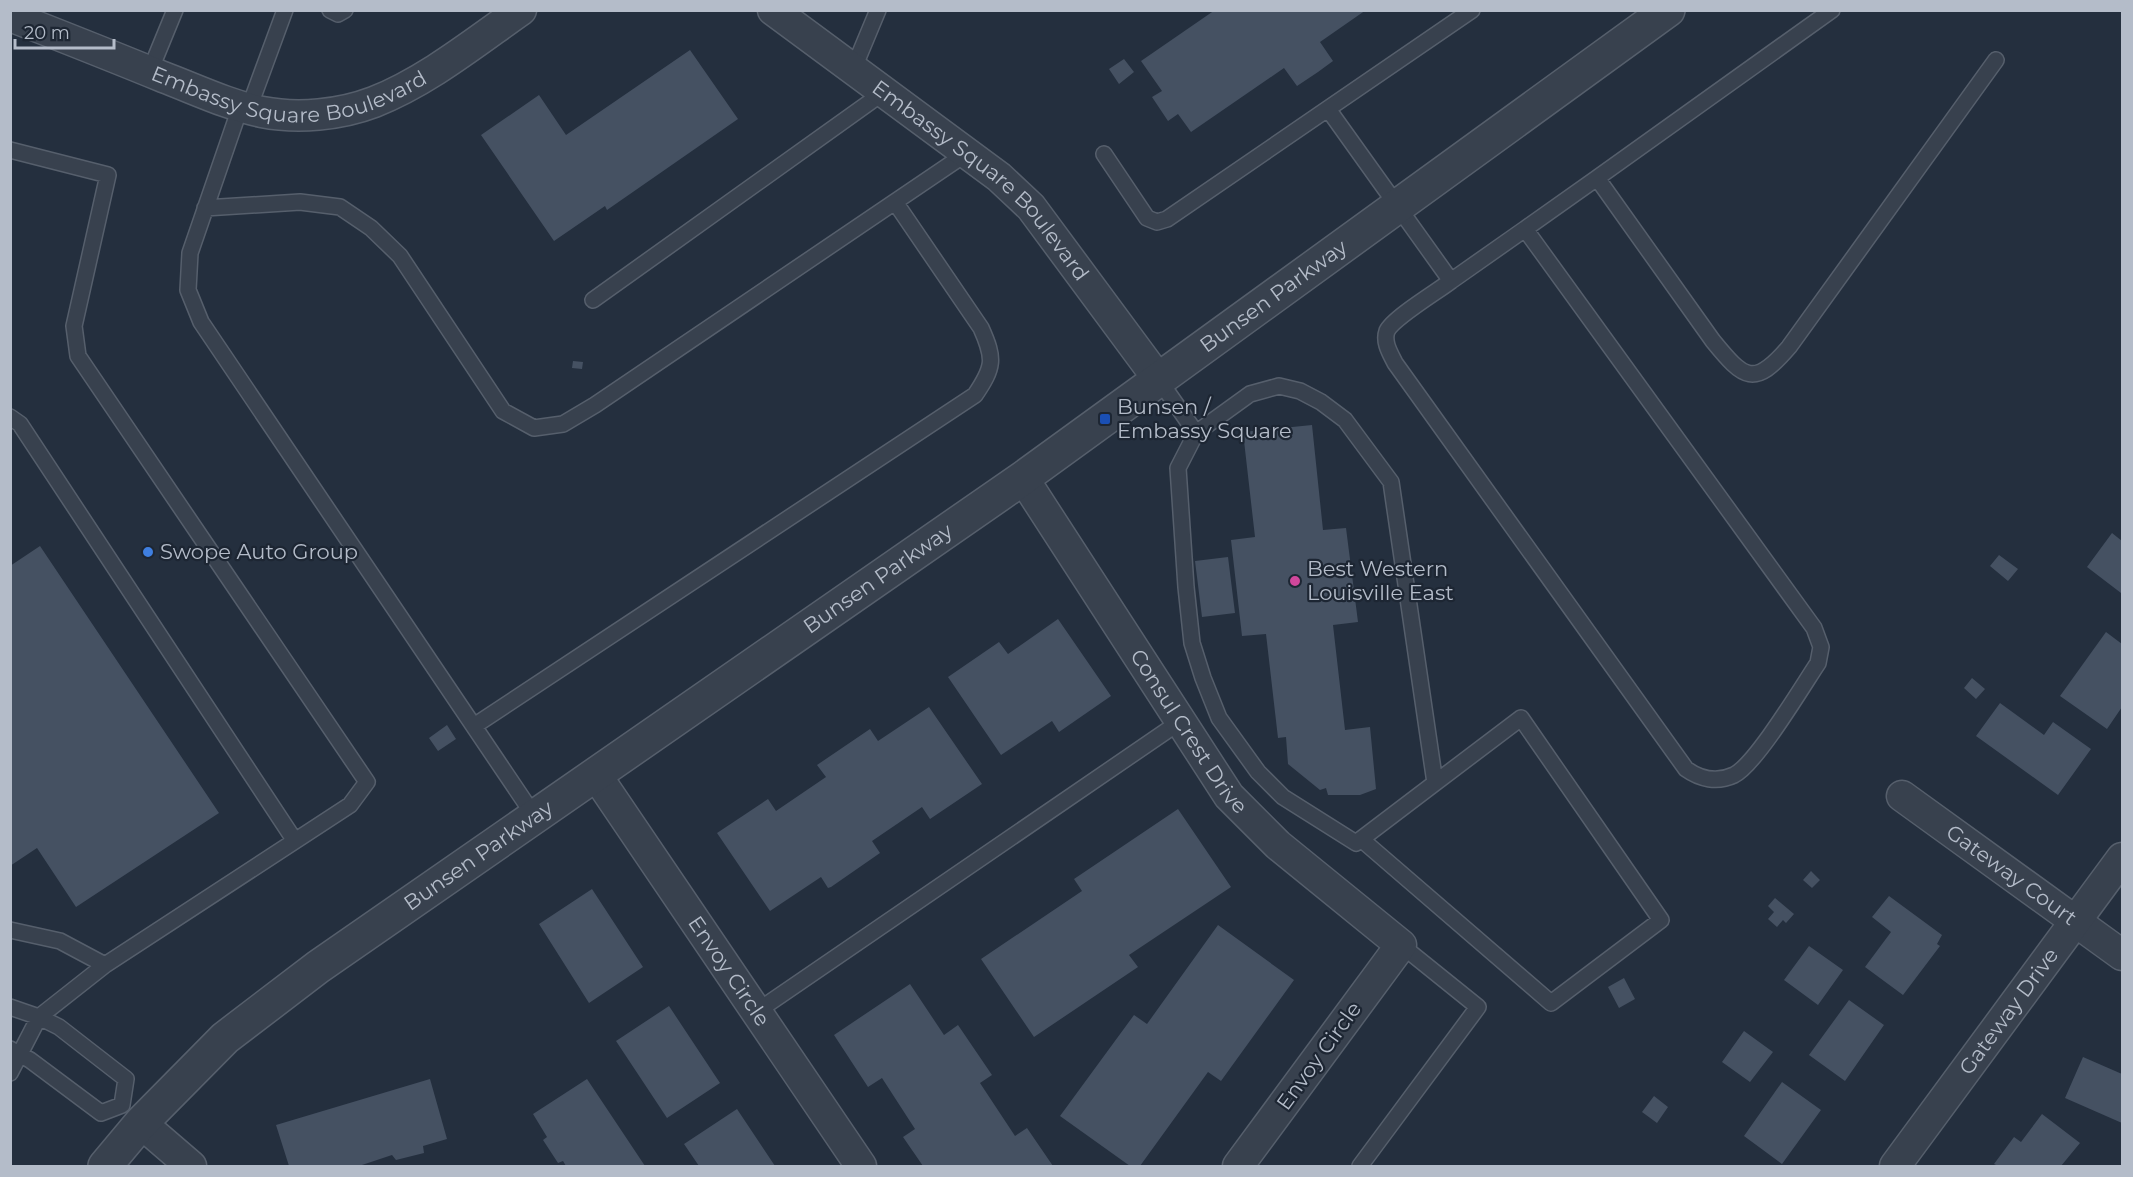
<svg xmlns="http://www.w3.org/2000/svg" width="2133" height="1177" viewBox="0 0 2133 1177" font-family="Montserrat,sans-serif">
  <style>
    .building { fill: #455162 }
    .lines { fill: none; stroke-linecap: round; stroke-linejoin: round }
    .service-casing { stroke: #565f6c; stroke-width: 18 }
    .minor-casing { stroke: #565f6c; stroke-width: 33 }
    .tertiary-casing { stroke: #565f6c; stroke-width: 36 }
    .service { stroke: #38414e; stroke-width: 15 }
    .minor { stroke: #38414e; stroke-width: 30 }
    .tertiary { stroke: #38414e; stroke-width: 33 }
    .transit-dot { fill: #1a4fb4; stroke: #1d2633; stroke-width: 2 }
    .shop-dot { fill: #3f7fe0; stroke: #1d2633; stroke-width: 2 }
    .hotel-dot { fill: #d1479c; stroke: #1d2633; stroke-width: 2 }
    .labels { text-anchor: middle; stroke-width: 4.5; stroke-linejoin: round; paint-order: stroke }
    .street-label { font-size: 21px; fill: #b4bcc9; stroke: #1d2633 }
    .poi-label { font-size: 21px; fill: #b4bcc9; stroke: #1d2633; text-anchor: start }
  </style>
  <rect width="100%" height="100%" fill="#242f3e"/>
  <path class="building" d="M1215,10H1366L1320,42L1333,61L1318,72L1297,86L1284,68L1191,132L1178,114L1168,121L1152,97L1162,91L1141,61Z
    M690,50L738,119L607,210L605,206L554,241L481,135L539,95L566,135Z
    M1124,59L1134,72L1119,84L1109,69Z
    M573,361L583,362L582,369L572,368Z
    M1312,425L1323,530L1346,528L1358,622L1333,625L1345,730L1370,727L1376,789L1360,795H1328L1326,788L1320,790L1288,764L1286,737L1278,738L1266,634L1242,636L1231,540L1255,537L1243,432Z
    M2112,533L2122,541V591L2121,593L2087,567Z
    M40,546L219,813L76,907L37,848L10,866V566Z
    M1999,555L2018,569L2008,581L1990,566Z
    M1228,557L1235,613L1202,617L1195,561Z
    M1058,619L1111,696L1059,732L1052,721L1001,755L948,677L999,642L1008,654Z
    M2106,632L2122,644V707L2107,729L2060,696Z
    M1972,678L1985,689L1976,699L1964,688Z
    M2000,703L2044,735L2053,722L2091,749L2058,795L1976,736Z
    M929,707L982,784L930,819L922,807L872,841L880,853L831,887L828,888L821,877L770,911L717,833L768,799L776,811L826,777L817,765L870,729L878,741Z
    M447,725L456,739L438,751L429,738Z
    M1178,809L1231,887L1129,955L1138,967L1034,1037L981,959L1082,891L1074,879Z
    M1811,871L1820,880L1812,888L1803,880Z
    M592,889L643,967L589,1003L539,924Z
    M1889,896L1942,935L1937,944L1940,946L1903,995L1865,967L1891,932L1872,917Z
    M1775,898L1794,914L1786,923L1783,920L1777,927L1768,919L1774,912L1768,906Z
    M1218,925L1294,980L1221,1081L1208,1072L1140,1166H1130L1060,1116L1134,1015L1147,1024Z
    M1809,946L1843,970L1818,1005L1784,980Z
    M1624,978L1635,999L1619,1008L1608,987Z
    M910,984L944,1035L958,1025L992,1075L980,1083L1015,1136L1027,1128L1053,1166H923L903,1137L915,1129L882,1078L868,1087L834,1035Z
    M1849,1000L1884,1025L1845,1081L1809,1055Z
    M669,1006L720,1083L667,1118L616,1041Z
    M1744,1031L1773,1052L1750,1082L1722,1062Z
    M2083,1057L2122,1074V1123L2065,1098Z
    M430,1079L447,1139L423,1146L424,1153L396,1160L392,1155L359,1166H289L276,1125Z
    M587,1079L645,1166H566L563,1161L558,1163L543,1140L547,1137L533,1114Z
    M1782,1082L1821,1110L1782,1164L1744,1136Z
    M1654,1096L1668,1107L1657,1123L1642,1112Z
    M737,1109L775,1166H699L684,1144Z
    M2042,1114L2080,1143L2061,1166H1998L1994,1164L2014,1137L2021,1142Z"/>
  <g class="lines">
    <g class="service-casing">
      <path id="service" d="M330,10L338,14L345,10
        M853,70L878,10
        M150,71L175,10
        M241,105L190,253L188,290L201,322L535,817
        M249,108L285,10
        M1328,109L1451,281C1438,291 1393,318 1387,331C1383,342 1390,353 1395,363L1686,769C1700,779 1717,783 1734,775C1756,764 1802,687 1818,663L1821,647L1814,628L1525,229L1451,281
        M10,150L108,175L74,326L78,356L367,782L350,805L105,965L39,1017L10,1073
        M1104,154L1147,218L1157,222L1167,219L1472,10
        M1597,178L1832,10
        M205,208L300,202L340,207L371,228L400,256L503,411L534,428L563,424L595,405L967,153
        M1525,229L1597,178L1713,341C1744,379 1754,388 1789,347L1996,60
        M593,300L884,92
        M1159,380L1196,433L1250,394L1279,386L1300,391L1321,402L1345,420L1391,482L1435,783L1356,843L1283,797L1258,772L1219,718L1203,678L1192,643L1186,587L1178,468L1196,433
        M10,417L20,424L295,841
        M474,726L975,395C994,367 995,359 981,328L895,202
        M1361,839L1551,1003L1661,920L1521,718L1435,783
        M10,930L60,941L105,965
        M10,1007L39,1017L59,1027L126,1079L122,1105
        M756,1012L1181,721
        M10,1049L30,1060L101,1113L122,1105
        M1360,1166L1478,1007L1401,945"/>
    </g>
    <g class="minor-casing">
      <g id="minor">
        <path id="s1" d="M773,10L999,177L1031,207L1159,380"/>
        <path id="s2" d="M10,16C61,36 112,56 163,77C195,89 228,105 262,112C298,119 340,115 374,102C427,81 474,43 521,10"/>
        <path id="s3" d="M1023,478L1229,796L1278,845L1401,945L1238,1166"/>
        <path id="s4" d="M596,775L861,1166"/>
        <path id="s5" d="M1902,796L2122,955"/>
        <path d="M141,1123L191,1166"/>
        <path id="s6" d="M1895,1166L2122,858"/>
      </g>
    </g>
    <g class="tertiary-casing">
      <g id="tertiary">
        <path id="s7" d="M105,1166L141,1123L225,1038L318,967L1023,478L1668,10"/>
      </g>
    </g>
    <use href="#service" class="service"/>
    <use href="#minor" class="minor"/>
    <use href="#tertiary" class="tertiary"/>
  </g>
  <rect class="transit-dot" x="1099" y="413" width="12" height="12" rx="3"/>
  <circle class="shop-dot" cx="148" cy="552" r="6"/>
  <circle class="hotel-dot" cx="1295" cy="581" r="6"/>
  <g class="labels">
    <g class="street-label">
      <text dy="7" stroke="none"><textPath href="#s2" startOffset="297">Embassy Square Boulevard</textPath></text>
      <text dy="7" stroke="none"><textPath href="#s1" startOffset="270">Embassy Square Boulevard</textPath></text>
      <text dy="7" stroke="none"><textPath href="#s7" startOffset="1460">Bunsen Parkway</textPath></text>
      <text dy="7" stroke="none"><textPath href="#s7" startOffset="974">Bunsen Parkway</textPath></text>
      <text dy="7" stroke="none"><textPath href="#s3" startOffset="303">Consul Crest Drive</textPath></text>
      <text dy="7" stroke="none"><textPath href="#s7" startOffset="488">Bunsen Parkway</textPath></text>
      <text dy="7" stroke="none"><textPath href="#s5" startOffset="135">Gateway Court</textPath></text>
      <text dy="7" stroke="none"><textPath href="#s4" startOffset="237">Envoy Circle</textPath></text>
      <text dy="7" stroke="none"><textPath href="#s6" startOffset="192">Gateway Drive</textPath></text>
      <text transform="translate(1319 1056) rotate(-54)" y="7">Envoy Circle</text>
    </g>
    <g class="poi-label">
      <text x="1117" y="414">Bunsen /<tspan x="1117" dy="24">Embassy Square</tspan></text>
      <text x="160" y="559">Swope Auto Group</text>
      <text x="1307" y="576">Best Western<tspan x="1307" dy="24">Louisville East</tspan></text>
    </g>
  </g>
  <rect width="2133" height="1177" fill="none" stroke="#b4bcc9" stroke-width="24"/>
  <path d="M15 39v9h99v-9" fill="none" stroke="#b4bcc9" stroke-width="3"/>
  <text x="24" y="39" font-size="18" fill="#b4bcc9" stroke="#1d2633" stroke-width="4.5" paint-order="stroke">20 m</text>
</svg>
